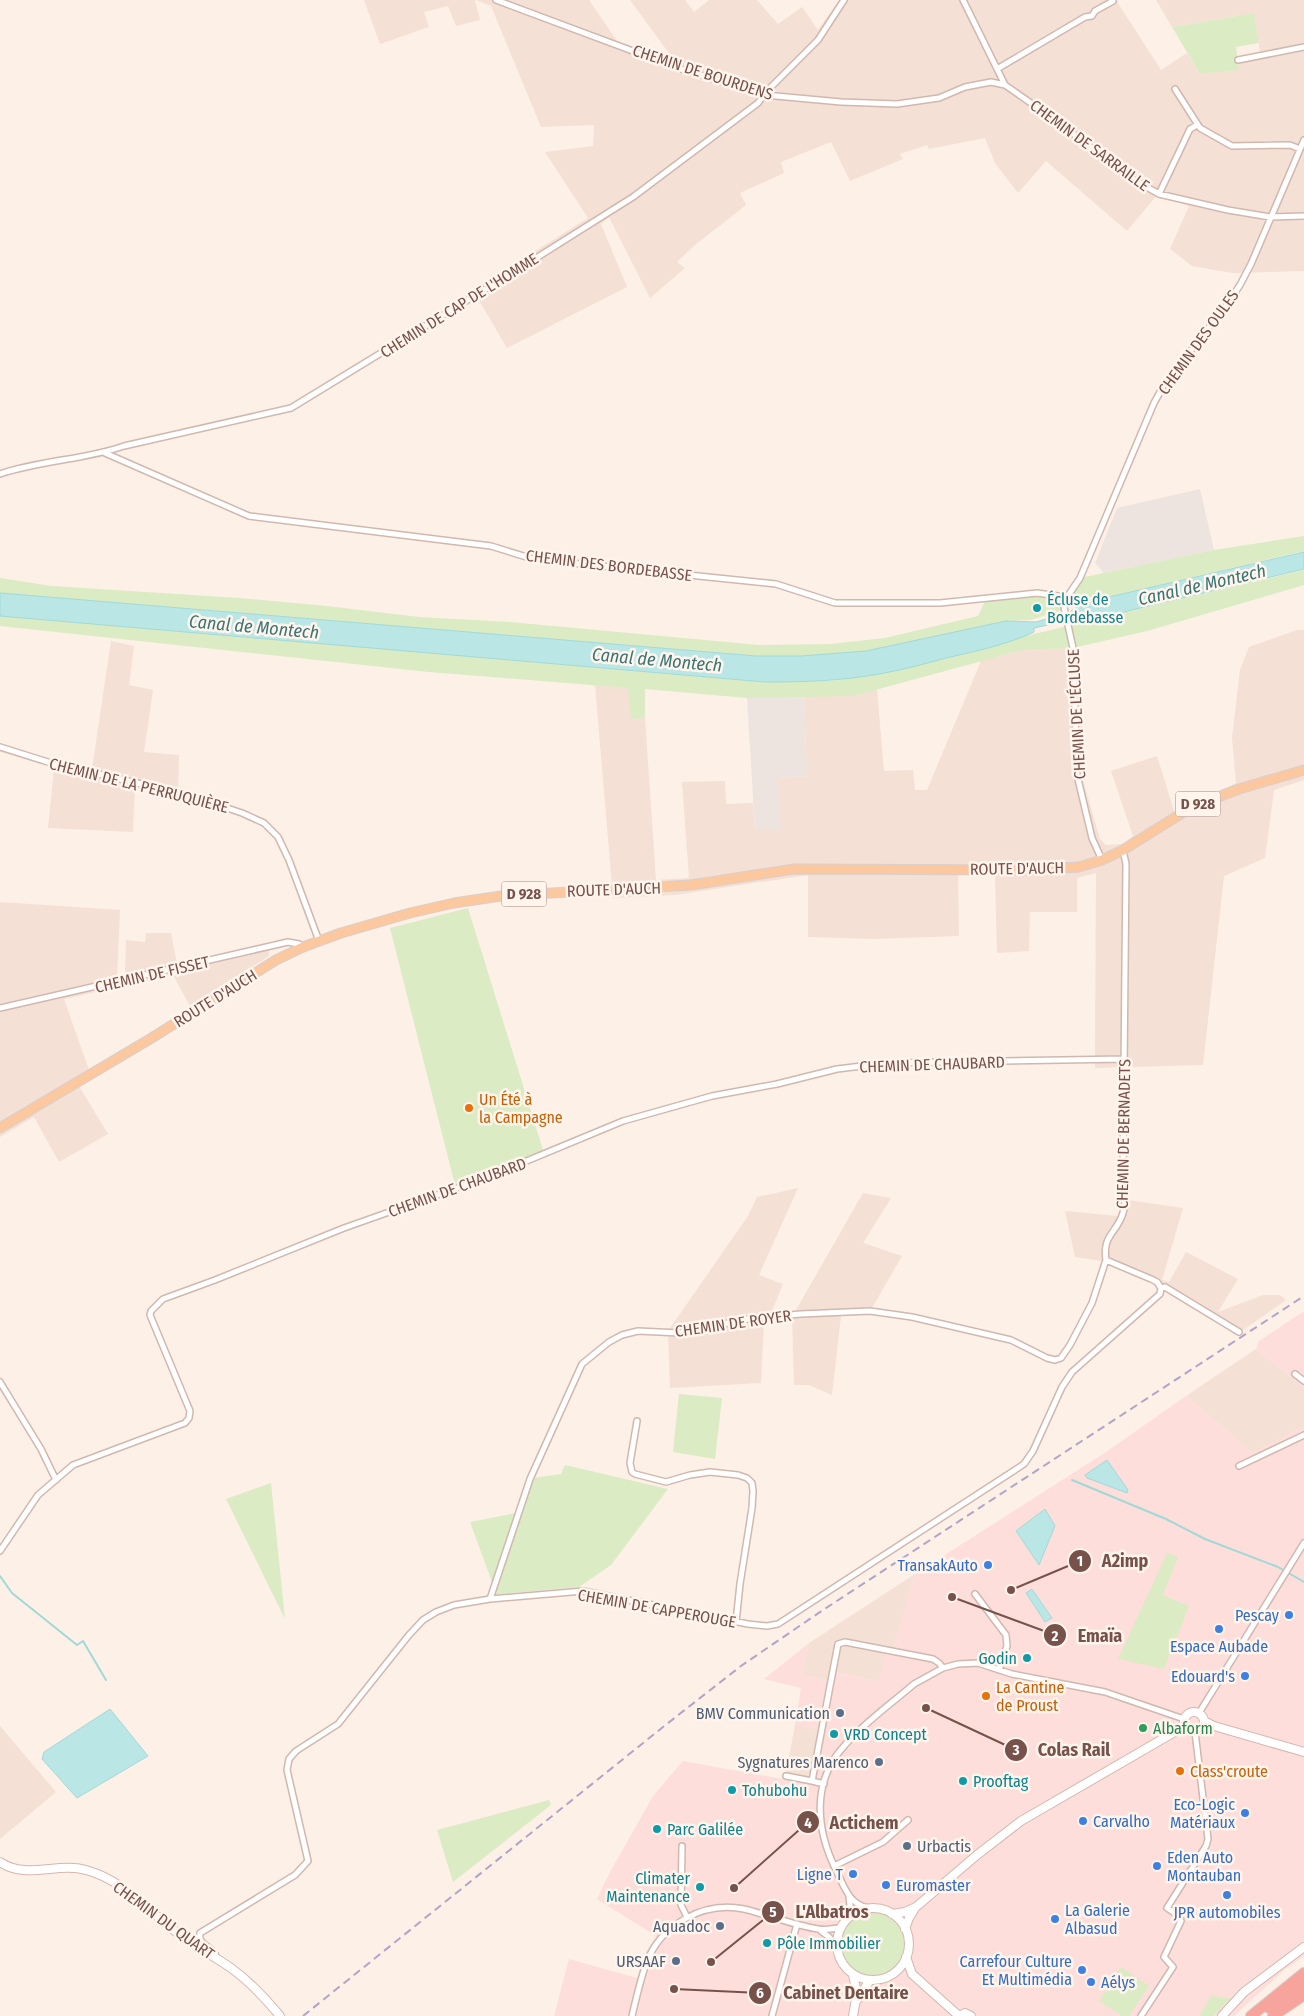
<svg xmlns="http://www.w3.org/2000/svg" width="1304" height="2016" viewBox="0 0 1304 2016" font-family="'Fira Sans Condensed',sans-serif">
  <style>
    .residential { fill: #f4e0d5 }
    .commercial { fill: #fddeda }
    .industrial { fill: #ede4e0 }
    .green { fill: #dbebc4 }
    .water { fill: #bae7e5; stroke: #a1d9d7 }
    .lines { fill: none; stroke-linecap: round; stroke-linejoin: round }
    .stream { stroke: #a1d9d7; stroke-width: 2 }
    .street-casing { stroke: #d1b8af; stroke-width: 8 }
    .secondary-casing { stroke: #d4b7ad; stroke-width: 10 }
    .primary-casing { stroke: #d9cfcd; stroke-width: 11 }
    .highway-casing { stroke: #d9cfcd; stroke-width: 12 }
    .street { stroke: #fff; stroke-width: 5 }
    .secondary { stroke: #fff; stroke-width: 8 }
    .primary { stroke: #fbc89f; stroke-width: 9 }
    .highway { stroke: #f7a49d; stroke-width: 10 }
    .rail { stroke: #b1a4c7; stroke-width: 2; stroke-dasharray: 8 5; stroke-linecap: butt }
    .culture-dot { fill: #0f9aa8; stroke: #fff5ed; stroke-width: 2 }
    .food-dot { fill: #e8710a; stroke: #fff5ed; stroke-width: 2 }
    .shop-dot { fill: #3f7fe0; stroke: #fff5ed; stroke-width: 2 }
    .service-dot { fill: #5c6f8a; stroke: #fff5ed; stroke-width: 2 }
    .leisure-dot { fill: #2e9e5b; stroke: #fff5ed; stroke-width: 2 }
    .labels { text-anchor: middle; stroke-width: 5; stroke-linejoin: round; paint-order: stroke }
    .shield { fill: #fff5ed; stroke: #a0837c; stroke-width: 1 }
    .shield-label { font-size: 15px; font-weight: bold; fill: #77524b }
    .street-label { font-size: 16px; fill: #77524b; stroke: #fff5ed }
    .culture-label { font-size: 16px; fill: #0d838f; stroke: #fff5ed; text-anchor: start }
    .food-label { font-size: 16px; fill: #c56008; stroke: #fff5ed; text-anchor: start }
    .shop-label { font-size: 16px; fill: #366cbe; stroke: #fff5ed; text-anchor: end }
    .service-label { font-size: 16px; fill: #4e5e75; stroke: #fff5ed; text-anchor: end }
    .leisure-label { font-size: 16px; fill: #27864d; stroke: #fff5ed; text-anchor: start }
    .water-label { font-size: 18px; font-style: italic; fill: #3b7474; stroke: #fff5ed }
    .leader { fill: none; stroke: #77524b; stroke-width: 2 }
    .callout-dot { fill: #77524b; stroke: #fff5ed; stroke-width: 2 }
    .mark-label { font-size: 15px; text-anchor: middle; font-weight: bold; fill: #fff }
    .callout-label { font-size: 18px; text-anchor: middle; font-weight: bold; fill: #77524b; stroke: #fff5ed; stroke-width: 5; stroke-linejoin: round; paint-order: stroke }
  </style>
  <rect width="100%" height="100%" fill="#fdf0e7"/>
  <path class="residential" d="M364,0H475L480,20L456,26L448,6L424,12L429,27L380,44Z
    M476,0H589L617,41L674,60L630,0H685L694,12L709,0H757L778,24L802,7L818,30L839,0H1116L1161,70L1187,53L1200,74L1238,70V63L1261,58L1254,13L1172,27L1156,0H1304V271L1232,273L1192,266L1170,249L1189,206L1157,195L1127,231L1046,161L1018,193L995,163L985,138L929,149L927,145L900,154L903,159L850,181L831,142L781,162L784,173L740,193L746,205L695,245L677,262L685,268L650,298L609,217L601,224L627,287L507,348L473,290L588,218L545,152L593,146L594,125L541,127L491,6Z
    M1297,630H1304V780L1274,790L1265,858L1224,876L1203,1065L1095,1068L1096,873L1077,878V912H1030L1029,951L997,953L995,876L958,874L959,936L874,939L808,937V875L675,895L613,898L595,685L629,688L631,718H645L656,880L689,878L682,782L725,781L726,804L753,803L755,830L777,778L807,776L804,696H853L877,689L884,771L913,770L915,790H927L981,661L1023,650L1066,648L1077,650L1082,711L1083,780L1100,839L1106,845L1123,844L1133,836L1111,771L1157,756L1175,814L1236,783L1232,738L1240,670L1249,647Z
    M111,641L134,646L129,685L153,690L144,752L179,755L178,799L135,786L133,832L48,828L55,759L92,769Z
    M0,902L120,910L117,978L125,976L126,940L145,942L146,933H171L177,964L269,942V956L190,1006L173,975L64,999L89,1070L74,1078L108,1134L59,1162L34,1117L0,1137Z
    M798,1188L759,1275L783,1284L769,1318L764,1321L761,1383L670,1388L668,1331L748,1216L757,1197Z
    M863,1193L891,1198L863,1243L902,1256L872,1308L871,1315L841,1316L832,1395L809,1385H794L792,1317Z
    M1121,1199L1183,1208L1162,1280L1169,1282L1186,1252L1238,1279L1218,1312L1263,1295H1280L1286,1300L1236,1335L1156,1284L1102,1261L1075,1257L1065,1211L1118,1216Z
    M1256,1349L1304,1388V1426L1253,1453L1186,1396Z
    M915,1574L893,1649L887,1648L880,1681L834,1672L832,1681L802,1675L809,1643Z
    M795,1725L819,1729L810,1784L785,1779Z
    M0,1726L56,1792L0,1839Z"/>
  <path class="commercial" d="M1304,1311V1388L1256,1349L1259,1341Z
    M1186,1396L1253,1453L1304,1426V1956L1284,1970L1234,2016H554L569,1959L637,1978L643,1957L656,1936L597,1899L609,1874L653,1796L683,1761L810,1784L819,1730L795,1725L801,1688L764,1679L809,1643L802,1675L832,1681L834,1672L879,1681L887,1648L893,1649L915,1574L1103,1454Z"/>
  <path class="industrial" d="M1200,489L1214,550L1104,573L1095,563L1117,508Z
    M804,696L807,776L777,778L781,830H755L747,698Z"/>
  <path class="green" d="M1254,13L1259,43L1236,47L1239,70L1200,74L1172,27Z
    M1304,536V551L1083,603L1031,620L1006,621L866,651L801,656H756L0,593V578L52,586L239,598L327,606L419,617L510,622L759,645L831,644L885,638L978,616L986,599L1037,593L1065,600L1080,578L1214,550Z
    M1304,570V585L1147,631L1073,648L1023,650L853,696L747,698L645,689V718L631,719L628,688L429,672L0,626V616L765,682H800L840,680Z
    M468,908L543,1150L455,1185L390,928Z
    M679,1394L722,1398L715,1459L673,1452Z
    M565,1465L668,1489L611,1565L579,1587L488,1595L492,1582L470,1522L521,1512L533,1478L561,1474Z
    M271,1483L285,1619L226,1499Z
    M1167,1553L1178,1557L1163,1595L1189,1606L1164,1669L1118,1659Z
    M549,1800L551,1805L453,1882L437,1830Z
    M840 1944a32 32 0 1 1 64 0a32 32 0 1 1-64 0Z
    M1121,1967L1149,1986L1129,2016H1122L1099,2001Z
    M1212,1995L1221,1998H1231L1213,2016H1199Z"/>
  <path class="water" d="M1304,552V569L1086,621L1070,620L1034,628V632C1006,645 976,651 946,658C924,664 902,670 879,674C841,681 804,682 765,682L0,616V593L756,656H801L866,651L1006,621L1036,622L1068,613L1083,603Z
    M1107,1460L1128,1490L1127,1493L1087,1478L1085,1475Z
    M1045,1509L1055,1526L1039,1565L1016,1531Z
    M1032,1589L1052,1618L1045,1622L1026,1593Z
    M110,1709L148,1756L77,1798L42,1759L44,1752Z"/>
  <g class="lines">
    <path class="stream" d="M1072,1480L1166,1519L1205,1539L1278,1567L1304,1582
      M0,1576L12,1593L77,1645L83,1641L106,1680"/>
    <g class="street-casing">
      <path id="street" d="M496,0L681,69L765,95L841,102L897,104L939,98L965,87L991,82L1005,85
        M963,0L1005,85L1058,122L1129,177L1159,194L1228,210L1270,217L1304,216
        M1238,60L1304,47
        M997,69L1085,17L1092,16L1095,11L1113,1
        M1175,89L1200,128L1232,146L1290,145L1300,149
        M1159,194L1190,129L1197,125
        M105,453L249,516L491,546L533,559L776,584L835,603H940L1037,593L1058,596L1065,600
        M0,474C41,460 84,460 124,446L291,408L533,260L633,197L758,103L768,90L818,40L844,0
        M0,747L51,763L189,795L242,813L264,823L278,837L289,860L319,941
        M1123,850L1126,864L1123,1173C1124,1186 1127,1201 1123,1213C1117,1233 1102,1235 1106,1260L1151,1279L1157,1282L1161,1288L1165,1287L1239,1332
        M1102,860L1092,838L1077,775L1073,648L1064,607L1065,600L1080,578L1154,403L1165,383L1226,306L1240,285L1251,264L1304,140
        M0,1008L288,942L299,944L303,947
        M1295,1374L1304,1381
        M0,1382L41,1449L56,1480
        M637,1421L630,1463L632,1472L635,1474L666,1482L690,1475L710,1472L738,1475L747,1478L752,1483L753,1491L752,1508L740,1584L736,1622
        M1239,1466L1304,1435
        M0,1551L38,1495L73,1465L185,1423L189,1418L190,1411L150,1315L151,1311L163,1299L215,1280L344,1228L488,1177L623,1121L712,1096L777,1084L837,1069L887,1063L1124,1059
        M975,1594L1006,1635L1007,1646L999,1670
        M490,1599L530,1479L582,1364L609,1342L622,1335L638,1331L680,1333L752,1318L801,1314L870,1311L912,1317L1011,1340L1047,1358L1055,1360L1061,1358L1070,1345L1092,1303L1106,1260
        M1199,1713L1304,1543
        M786,1776L812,1781
        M824,1784L812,1781L838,1644L845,1642L933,1659L939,1663L943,1668
        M682,1846L681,1905L687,1917
        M834,1866L883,1842L908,1820
        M869,1908C849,1905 844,1886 836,1870C816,1830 811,1781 845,1745C865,1722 891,1704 914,1684L943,1668L958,1664L978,1663L1012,1674L1105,1692L1184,1719
        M848,1918L850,1905L849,1897
        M821,1931L829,1937L837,1947
        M217,1959C215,1946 197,1946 200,1933L295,1875L308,1861L287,1770L289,1759L296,1751L338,1724L409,1635L423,1620L436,1612L454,1605L490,1599L583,1591L748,1624L767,1626L778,1624L1024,1464L1033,1451L1062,1387L1072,1372L1160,1294L1161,1288
        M632,2016C636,1999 640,1981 646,1964C660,1925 703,1901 744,1909C769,1915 793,1925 818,1929C826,1931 833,1928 840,1928
        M772,2016L797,1924
        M1141,2016L1173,1967L1164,1957L1181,1921L1179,1916L1167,1908L1206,1846L1208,1839L1195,1732"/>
    </g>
    <g class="secondary-casing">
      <path id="secondary" d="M1184 1722a10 10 0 1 1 20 0a10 10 0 1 1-20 0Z
        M1204,1721L1214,1726L1304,1752
        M0,1862C27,1880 57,1862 86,1870C124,1880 149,1912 180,1935C196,1947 214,1956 231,1968C249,1981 266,1999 280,2016
        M837 1944a36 36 0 1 1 72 0a36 36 0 1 1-72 0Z
        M892,1914L905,1912L916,1907L977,1855L1021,1821L1185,1726
        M905,1929L909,1918L915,1908
        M906,1957L912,1974L959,2016
        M858,1999L870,1980
        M853,2016L857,1993L853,1975
        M960,2016L965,2013L971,2016
        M1222,2016L1244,1992L1304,1947"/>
    </g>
    <g class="primary-casing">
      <path id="primary" d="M0,1128L150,1039L276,960L303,947L341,933L410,913L454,903L501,896L691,885L794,869L1022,870L1079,867L1102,860L1123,850L1192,807L1239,789L1304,770"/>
    </g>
    <g class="highway-casing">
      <path id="highway" d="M1269,2008L1304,1985
        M1251,2016L1304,1973
        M1273,2016L1304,1995"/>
    </g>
    <use href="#street" class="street"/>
    <use href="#secondary" class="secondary"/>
    <use href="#primary" class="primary"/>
    <use href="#highway" class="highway"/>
    <path class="rail" d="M303,2016L663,1727L741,1666L823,1610L1304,1296"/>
  </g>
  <g class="culture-dot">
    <circle cx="1037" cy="608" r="5"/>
    <circle cx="1027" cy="1658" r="5"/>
    <circle cx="834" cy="1734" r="5"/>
    <circle cx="963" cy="1781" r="5"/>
    <circle cx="732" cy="1790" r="5"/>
    <circle cx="657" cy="1829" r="5"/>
    <circle cx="700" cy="1887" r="5"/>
    <circle cx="767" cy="1943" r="5"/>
  </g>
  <g class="food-dot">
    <circle cx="469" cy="1108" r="5"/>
    <circle cx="986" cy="1696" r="5"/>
    <circle cx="1180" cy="1771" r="5"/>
  </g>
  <g class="shop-dot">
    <circle cx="988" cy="1565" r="5"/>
    <circle cx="1289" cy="1615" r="5"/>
    <circle cx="1219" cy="1629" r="5"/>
    <circle cx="1245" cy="1676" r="5"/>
    <circle cx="1245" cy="1813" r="5"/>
    <circle cx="1083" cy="1821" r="5"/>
    <circle cx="1157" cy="1866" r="5"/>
    <circle cx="853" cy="1874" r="5"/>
    <circle cx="886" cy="1885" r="5"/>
    <circle cx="1227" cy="1895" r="5"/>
    <circle cx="1055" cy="1919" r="5"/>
    <circle cx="1082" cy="1970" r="5"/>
    <circle cx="1091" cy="1982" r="5"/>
  </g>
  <g class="service-dot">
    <circle cx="840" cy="1713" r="5"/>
    <circle cx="879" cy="1762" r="5"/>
    <circle cx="907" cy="1846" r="5"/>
    <circle cx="720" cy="1926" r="5"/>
    <circle cx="676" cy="1961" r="5"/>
  </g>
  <circle class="leisure-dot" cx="1143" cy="1728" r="5"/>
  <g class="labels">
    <g class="shield">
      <rect x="1175.5" y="791.5" width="45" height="25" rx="4"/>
      <rect x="501.5" y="881.5" width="45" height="25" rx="4"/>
    </g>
    <g class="shield-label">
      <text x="1198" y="809">D 928</text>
      <text x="524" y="899">D 928</text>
    </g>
    <g class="street-label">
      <text transform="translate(703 72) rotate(18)" y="6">CHEMIN DE BOURDENS</text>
      <text transform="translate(1090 145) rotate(36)" y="6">CHEMIN DE SARRAILLE</text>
      <text transform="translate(459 305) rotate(-32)" y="6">CHEMIN DE CAP DE L'HOMME</text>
      <text transform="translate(1198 342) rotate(-54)" y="6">CHEMIN DES OULES</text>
      <text transform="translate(609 565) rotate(7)" y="6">CHEMIN DES BORDEBASSE</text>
      <text transform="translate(1076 714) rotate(-93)" y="6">CHEMIN DE L'ÉCLUSE</text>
      <text transform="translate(139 785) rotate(14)" y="6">CHEMIN DE LA PERRUQUIÈRE</text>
      <text transform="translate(1017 868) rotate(-1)" y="6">ROUTE D'AUCH</text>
      <text transform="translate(614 889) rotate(-2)" y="6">ROUTE D'AUCH</text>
      <text transform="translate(152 974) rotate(-13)" y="6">CHEMIN DE FISSET</text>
      <text transform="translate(215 998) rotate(-32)" y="6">ROUTE D'AUCH</text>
      <text transform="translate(932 1064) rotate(-2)" y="6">CHEMIN DE CHAUBARD</text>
      <text transform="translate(1123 1134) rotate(-89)" y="6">CHEMIN DE BERNADETS</text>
      <text transform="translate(457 1187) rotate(-20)" y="6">CHEMIN DE CHAUBARD</text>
      <text transform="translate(733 1323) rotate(-8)" y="6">CHEMIN DE ROYER</text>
      <text transform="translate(657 1608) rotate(10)" y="6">CHEMIN DE CAPPEROUGE</text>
      <text transform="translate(164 1920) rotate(36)" y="6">CHEMIN DU QUART</text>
    </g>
    <g class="culture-label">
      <text x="1047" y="605">Écluse de<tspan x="1047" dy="18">Bordebasse</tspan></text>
      <text x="1017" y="1664" text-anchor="end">Godin</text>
      <text x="844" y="1740">VRD Concept</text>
      <text x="973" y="1787">Prooftag</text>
      <text x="742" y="1796">Tohubohu</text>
      <text x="667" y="1835">Parc Galilée</text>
      <text x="690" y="1884" text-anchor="end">Climater<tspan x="690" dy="18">Maintenance</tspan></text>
      <text x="777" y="1949">Pôle Immobilier</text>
    </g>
    <g class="food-label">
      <text x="479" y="1105">Un Été à<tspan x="479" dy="18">la Campagne</tspan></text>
      <text x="996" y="1693">La Cantine<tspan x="996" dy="18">de Proust</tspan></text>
      <text x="1190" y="1777">Class'croute</text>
    </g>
    <g class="shop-label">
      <text x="978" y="1571">TransakAuto</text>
      <text x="1279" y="1621">Pescay</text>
      <text x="1219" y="1652" text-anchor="middle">Espace Aubade</text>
      <text x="1235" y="1682">Edouard's</text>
      <text x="1235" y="1810">Eco-Logic<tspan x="1235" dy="18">Matériaux</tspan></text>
      <text x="1093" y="1827" text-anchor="start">Carvalho</text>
      <text x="1167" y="1863" text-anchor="start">Eden Auto<tspan x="1167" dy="18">Montauban</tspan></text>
      <text x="843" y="1880">Ligne T</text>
      <text x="896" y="1891" text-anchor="start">Euromaster</text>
      <text x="1065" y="1916" text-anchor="start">La Galerie<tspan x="1065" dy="18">Albasud</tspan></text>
      <text x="1227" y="1918" text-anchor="middle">JPR automobiles</text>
      <text x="1072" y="1967">Carrefour Culture<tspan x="1072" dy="18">Et Multimédia</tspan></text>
      <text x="1101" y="1988" text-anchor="start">Aélys</text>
    </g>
    <g class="service-label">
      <text x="830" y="1719">BMV Communication</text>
      <text x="869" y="1768">Sygnatures Marenco</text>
      <text x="917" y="1852" text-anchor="start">Urbactis</text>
      <text x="710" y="1932">Aquadoc</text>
      <text x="666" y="1967">URSAAF</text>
    </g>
    <g class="leisure-label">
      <text x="1153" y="1734">Albaform</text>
    </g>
    <g class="water-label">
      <text transform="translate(1202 585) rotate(-13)" y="6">Canal de Montech</text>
      <text transform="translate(254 627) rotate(5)" y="6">Canal de Montech</text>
      <text transform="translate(657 660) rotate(5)" y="6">Canal de Montech</text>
    </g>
  </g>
  <path class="leader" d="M1011 1590L1080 1561M952 1597L1055 1635M926 1708L1016 1750M734 1888L808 1822M711 1962L773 1912M674 1989L760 1993"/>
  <g class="callout-dot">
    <circle cx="1011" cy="1590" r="5"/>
    <circle cx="952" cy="1597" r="5"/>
    <circle cx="926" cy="1708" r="5"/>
    <circle cx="734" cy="1888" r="5"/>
    <circle cx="711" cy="1962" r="5"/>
    <circle cx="674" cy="1989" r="5"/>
    <circle cx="1080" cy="1561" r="12"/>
    <circle cx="1055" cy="1635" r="12"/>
    <circle cx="1016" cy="1750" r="12"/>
    <circle cx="808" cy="1822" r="12"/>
    <circle cx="773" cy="1912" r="12"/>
    <circle cx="760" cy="1993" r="12"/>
  </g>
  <g class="mark-label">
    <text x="1080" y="1566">1</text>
    <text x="1055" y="1641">2</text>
    <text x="1016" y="1755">3</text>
    <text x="808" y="1828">4</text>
    <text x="773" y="1917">5</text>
    <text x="760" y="1998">6</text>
  </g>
  <g class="callout-label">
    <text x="1125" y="1567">A2imp</text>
    <text x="1100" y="1642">Emaïa</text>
    <text x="1074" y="1756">Colas Rail</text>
    <text x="864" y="1829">Actichem</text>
    <text x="832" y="1918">L'Albatros</text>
    <text x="846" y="1999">Cabinet Dentaire</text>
  </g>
</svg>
